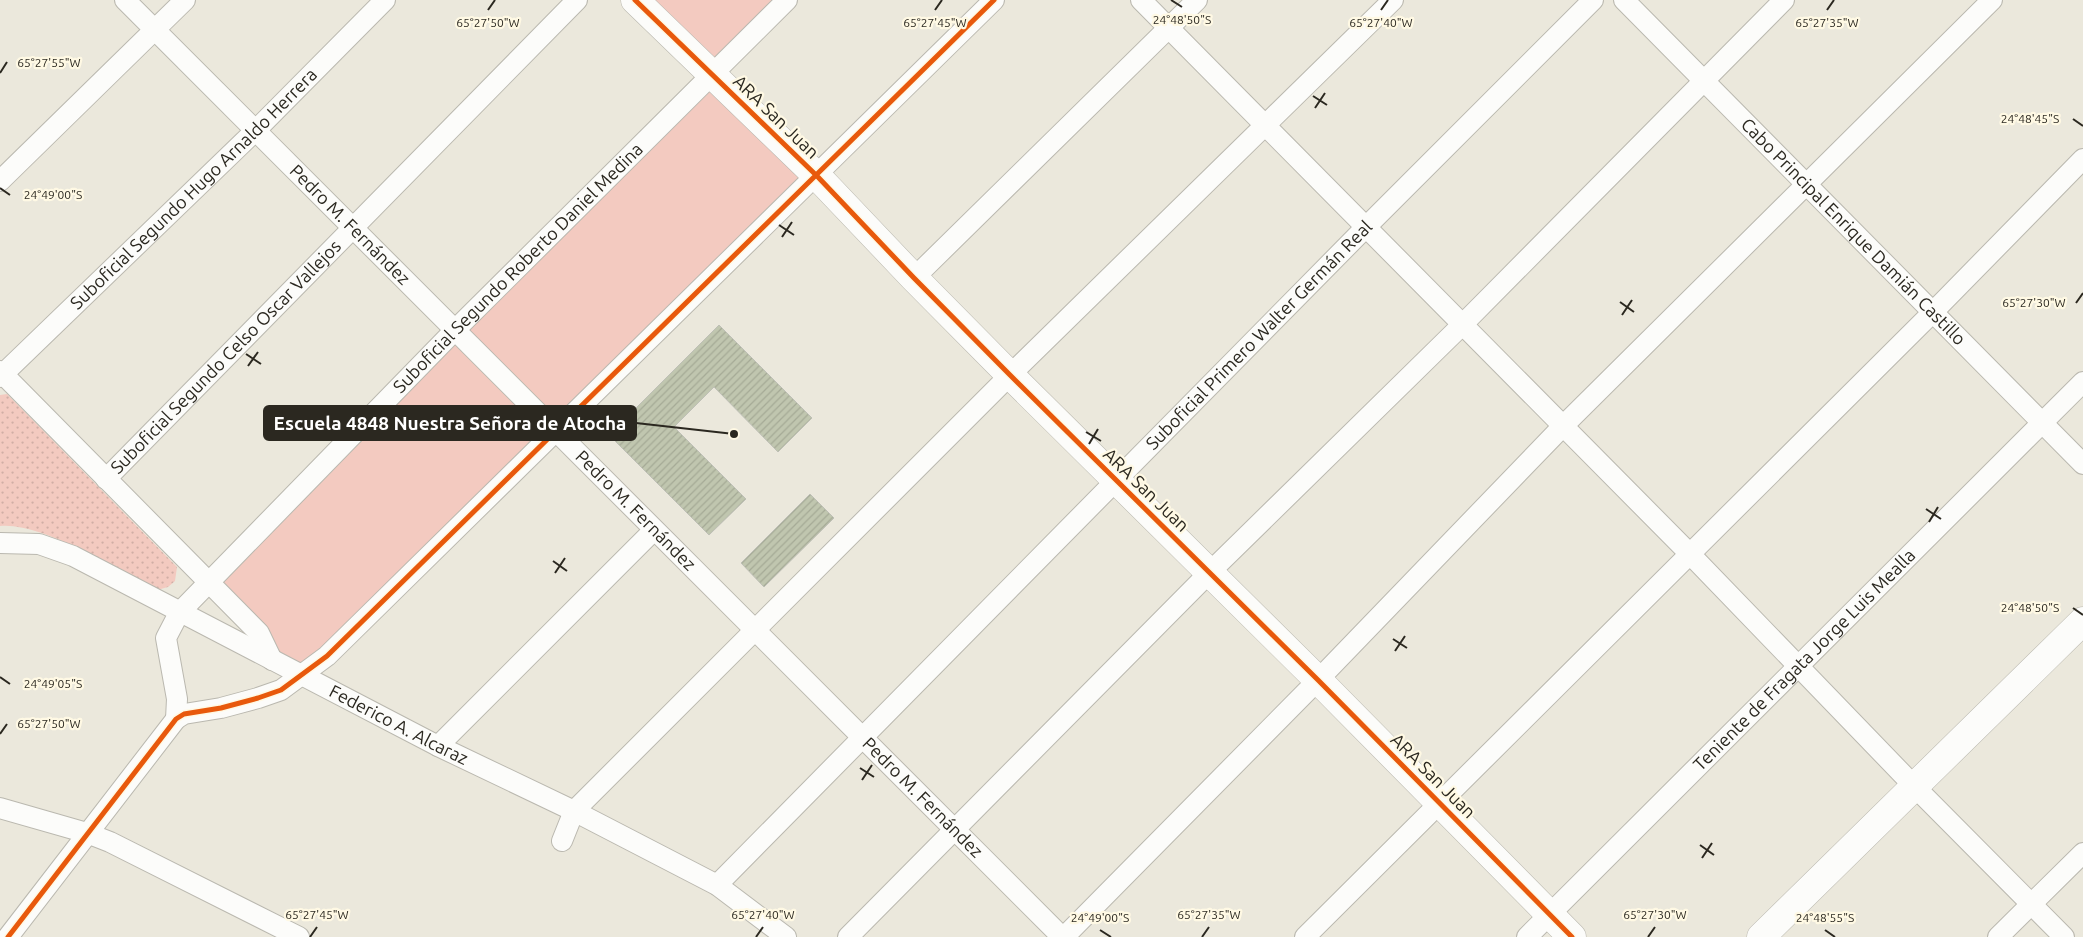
<svg xmlns="http://www.w3.org/2000/svg" width="2083" height="937" viewBox="0 0 2083 937" font-family="Ubuntu,sans-serif">
  <style>
    .green { fill: #f3cac0 }
    .park { fill: url(#park-dots) }
    .building { fill: url(#building-hatch); stroke: #bebfb6 }
    .lines { fill: none; stroke-linecap: round; stroke-linejoin: round }
    .street-casing { stroke: #bab8af; stroke-width: 22 }
    .secondary-casing { stroke: #bab8af; stroke-width: 29 }
    .street { stroke: #fcfcfa; stroke-width: 20 }
    .secondary { stroke: #fcfcfa; stroke-width: 28 }
    .cycleway-casing { stroke: #fff9e4; stroke-width: 8 }
    .cycleway { stroke: #e8590c; stroke-width: 5 }
    .ticks { fill: none; stroke: #2b2820; stroke-width: 2 }
    .labels { text-anchor: middle; stroke-width: 4.5; stroke-linejoin: round; paint-order: stroke }
    .street-label { font-size: 18px; fill: #2b2820; stroke: #fff9e4 }
    .ticks-label { font-size: 12px; text-anchor: middle; fill: #2b2820; stroke: #fff9e4; stroke-width: 4.5; stroke-linejoin: round; paint-order: stroke }
    .leader { fill: none; stroke: #2b2820; stroke-width: 2 }
    .callout-dot { fill: #2b2820; stroke: #fff9e4; stroke-width: 2 }
    .callout { fill: #2b2820; stroke: #2b2820; stroke-width: 2 }
    .callout-label { font-size: 19px; text-anchor: middle; font-weight: bold; fill: #fff }
  </style>
  <defs>
    <pattern id="park-dots" width="8" height="8" patternUnits="userSpaceOnUse" patternTransform="scale(1.25)"><rect width="8" height="8" fill="#f3cac0"/><path d="M2 2h.1M6 6h.1" fill="none" stroke="#d0aea5" stroke-width="1.8" stroke-linecap="round"/></pattern>
    <pattern id="building-hatch" width="6" height="6" patternUnits="userSpaceOnUse" patternTransform="scale(1.25)"><rect width="6" height="6" fill="#c0c6af"/><path d="M-1 1l2-2M0 6l6-6M5 7l2-2" fill="none" stroke="#a5aa96"/></pattern>
  </defs>
  <rect width="100%" height="100%" fill="#ebe8dc"/>
  <path class="green" d="M638,0H785L713,73Z
    M713,75L817,176L300,675L209,581Z"/>
  <path class="park" d="M7,394L177,567L175,581L168,587L157,590C118,570 42,522 0,526V395Z"/>
  <path class="building" d="M719,325L812,418L778,452L714,387L674,427L746,499L709,535L609,435Z
    M810,494L834,518L764,587L741,563Z"/>
  <g class="lines">
    <g class="street-casing">
      <g id="street">
        <path id="s1" d="M125,0L1062,937"/>
        <path d="M1141,0L1689,553L1914,786L2064,937"/>
        <path id="s2" d="M1624,0L2083,464"/>
        <path d="M0,181L185,0"/>
        <path d="M914,278L1197,0"/>
        <path d="M0,371L259,633L272,660"/>
        <path id="s3" d="M0,377L255,131L385,0"/>
        <path id="s4" d="M106,479L577,0"/>
        <path id="s5" d="M0,543L39,544L73,556L438,746L574,811L717,885L786,937"/>
        <path id="s6" d="M176,719L177,699L166,638L179,613L455,330L787,0"/>
        <path d="M438,746L654,530"/>
        <path d="M0,808L87,833L110,842L299,937"/>
        <path d="M562,841L574,811L1010,375L1393,0"/>
        <path id="s7" d="M717,885L1365,228L1593,0"/>
        <path d="M8,937L176,719L184,714L221,708L258,698L281,690L327,656L994,0"/>
        <path d="M848,937L1210,572L1462,325L1784,0"/>
        <path d="M1064,937L1318,680L1563,426L1992,0"/>
        <path d="M1305,937L1932,313L2083,159"/>
        <path id="s8" d="M1527,937L2083,382"/>
        <path d="M1998,937L2083,853"/>
      </g>
    </g>
    <g class="secondary-casing">
      <path id="secondary" d="M635,0L817,176L914,278L1010,375L1318,680L1572,937
        M1761,937L2083,621"/>
    </g>
    <use href="#street" class="street"/>
    <use href="#secondary" class="secondary"/>
    <g class="cycleway-casing">
      <path id="cycleway" d="M635,0L817,176L914,278L1010,375L1318,680L1572,937
        M8,937L176,719L184,714L221,708L258,698L281,690L327,656L994,0"/>
    </g>
    <use href="#cycleway" class="cycleway"/>
  </g>
  <path class="ticks" d="M1171,0L1182,7M488,10L495,0M935,10L942,0M1381,10L1388,0M1827,10L1834,0M0,73L7,62M1313,96L1327,105M1315,108L1325,93M2073,119L2083,126M0,188L10,195M779,225L794,235M782,237L792,222M1620,302L1634,312M2076,303L2083,293M1622,315L1632,300M246,354L261,364M248,366L258,352M1086,432L1101,441M1089,444L1098,429M1926,509L1941,519M1929,522L1938,507M553,561L567,571M555,573L565,558M2073,608L2083,615M1393,639L1407,648M1395,651L1405,636M0,677L10,684M0,734L7,724M860,768L874,777M862,780L872,765M1700,845L1714,855M1702,858L1712,843M1100,930L1111,937M1825,930L1835,937M310,937L317,927M756,937L763,927M1202,937L1209,927M1648,937L1655,927"/>
  <g class="labels">
    <g class="street-label">
      <text transform="translate(776 117) rotate(44)" y="6">ARA San Juan</text>
      <text dy="6" stroke="none"><textPath href="#s3" startOffset="270">Suboficial Segundo Hugo Arnaldo Herrera</textPath></text>
      <text dy="6" stroke="none"><textPath href="#s1" startOffset="318">Pedro M. Fernández</textPath></text>
      <text dy="6" stroke="none"><textPath href="#s2" startOffset="326">Cabo Principal Enrique Damián Castillo</textPath></text>
      <text dy="6" stroke="none"><textPath href="#s6" startOffset="594">Suboficial Segundo Roberto Daniel Medina</textPath></text>
      <text dy="6" stroke="none"><textPath href="#s7" startOffset="772">Suboficial Primero Walter Germán Real</textPath></text>
      <text dy="6" stroke="none"><textPath href="#s4" startOffset="171">Suboficial Segundo Celso Oscar Vallejos</textPath></text>
      <text transform="translate(1146 490) rotate(44)" y="6">ARA San Juan</text>
      <text dy="6" stroke="none"><textPath href="#s1" startOffset="722">Pedro M. Fernández</textPath></text>
      <text dy="6" stroke="none"><textPath href="#s8" startOffset="392">Teniente de Fragata Jorge Luis Mealla</textPath></text>
      <text dy="6" stroke="none"><textPath href="#s5" startOffset="442">Federico A. Alcaraz</textPath></text>
      <text transform="translate(1433 776) rotate(45)" y="6">ARA San Juan</text>
      <text dy="6" stroke="none"><textPath href="#s1" startOffset="1128">Pedro M. Fernández</textPath></text>
    </g>
  </g>
  <g class="ticks-label">
    <text x="1182" y="24">24°48'50"S</text>
    <text x="935" y="27">65°27'45"W</text>
    <text x="1381" y="27">65°27'40"W</text>
    <text x="1827" y="27">65°27'35"W</text>
    <text x="488" y="27">65°27'50"W</text>
    <text x="49" y="67">65°27'55"W</text>
    <text x="2030" y="123">24°48'45"S</text>
    <text x="53" y="199">24°49'00"S</text>
    <text x="2034" y="307">65°27'30"W</text>
    <text x="2030" y="612">24°48'50"S</text>
    <text x="53" y="688">24°49'05"S</text>
    <text x="49" y="728">65°27'50"W</text>
    <text x="317" y="919">65°27'45"W</text>
    <text x="763" y="919">65°27'40"W</text>
    <text x="1209" y="919">65°27'35"W</text>
    <text x="1655" y="919">65°27'30"W</text>
    <text x="1100" y="922">24°49'00"S</text>
    <text x="1825" y="922">24°48'55"S</text>
  </g>
  <path class="leader" d="M734 434L636 423"/>
  <circle class="callout-dot" cx="734" cy="434" r="5"/>
  <rect class="callout" x="264" y="406" width="372" height="34" rx="5"/>
  <g class="callout-label">
    <text x="450" y="430">Escuela 4848 Nuestra Señora de Atocha</text>
  </g>
</svg>
